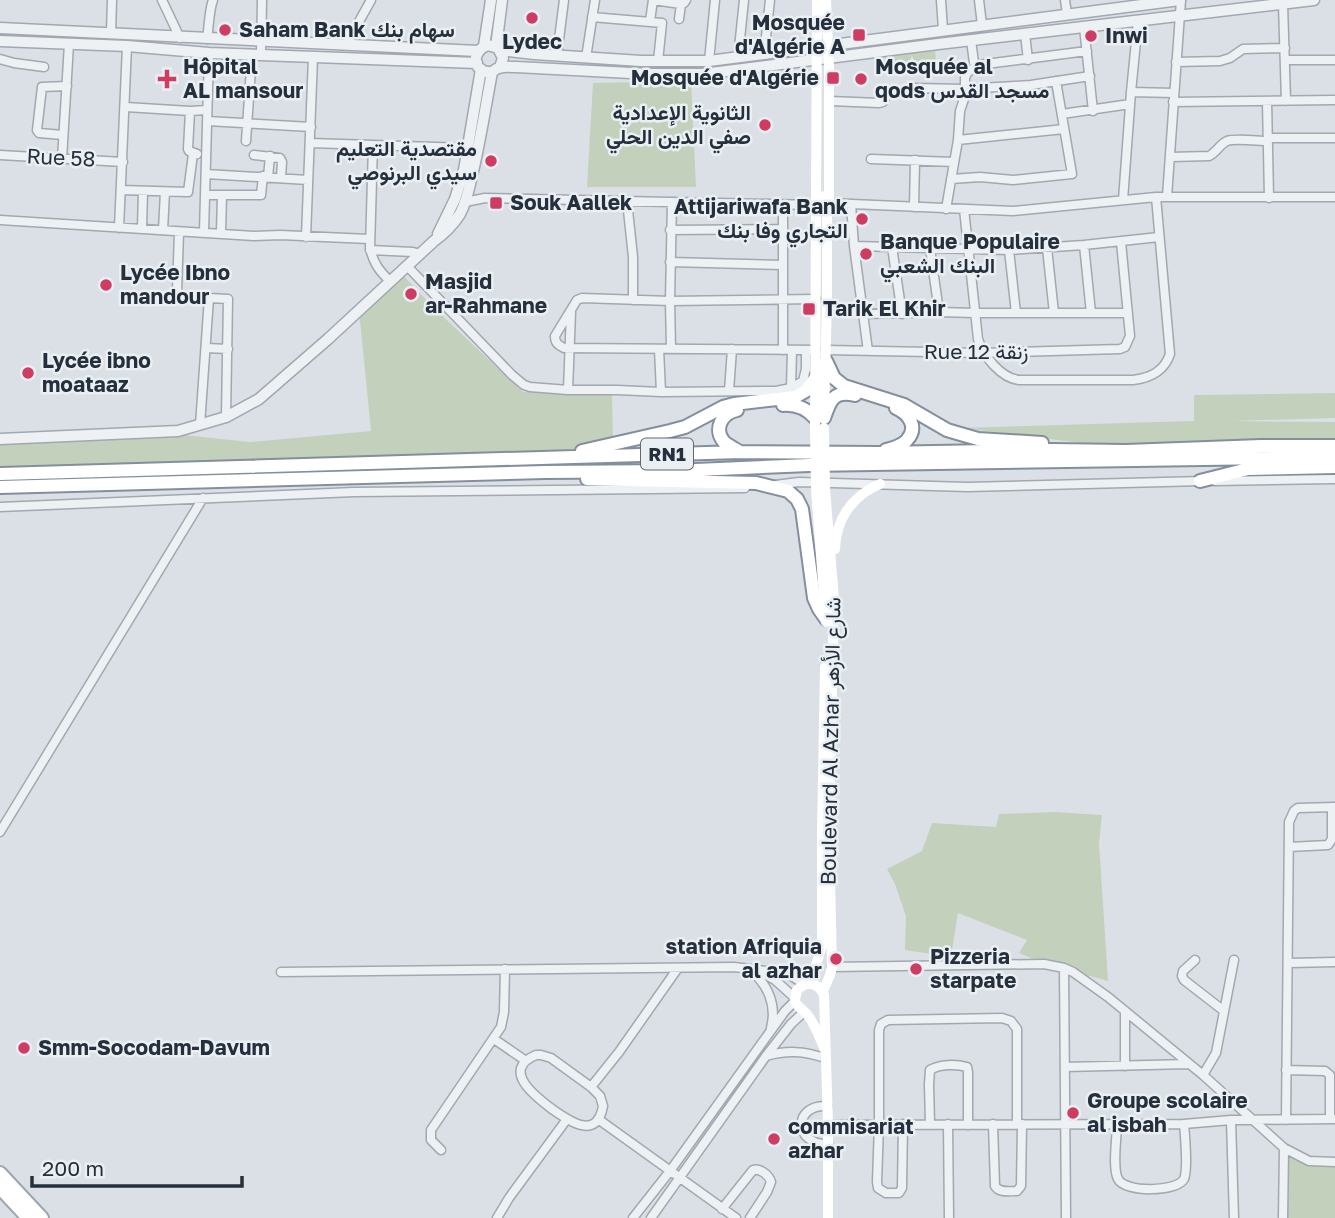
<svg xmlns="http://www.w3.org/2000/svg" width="1335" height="1218" viewBox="0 0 1335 1218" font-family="'Golos Text',Vazirmatn,sans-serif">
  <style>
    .green { fill: #c3d0bc }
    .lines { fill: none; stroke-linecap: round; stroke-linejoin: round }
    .minor-casing { stroke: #a1a8b0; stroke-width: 11 }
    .tertiary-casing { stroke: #a1a8b0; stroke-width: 13 }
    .primary-casing { stroke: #9ba6b1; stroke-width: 16 }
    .trunk-casing { stroke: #838f9c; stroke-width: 16 }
    .minor { stroke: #eef1f4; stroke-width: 8 }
    .tertiary { stroke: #eef1f4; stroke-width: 10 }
    .secondary { stroke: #fff; stroke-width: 10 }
    .primary { stroke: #fff; stroke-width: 12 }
    .trunk { stroke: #fff; stroke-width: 12 }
    .secondary-bridge { stroke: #fff; stroke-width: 10 }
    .poi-dot { fill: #ce3d61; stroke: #eaeff4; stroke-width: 2.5 }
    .labels { text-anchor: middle; stroke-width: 5; stroke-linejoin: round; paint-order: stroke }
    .shield { fill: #eaeff4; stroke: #606973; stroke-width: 2 }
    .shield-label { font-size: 19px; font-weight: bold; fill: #25303c }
    .poi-label { font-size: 21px; font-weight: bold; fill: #25303c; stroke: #eaeff4; text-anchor: start }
    .street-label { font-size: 21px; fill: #25303c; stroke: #eaeff4 }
  </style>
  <rect width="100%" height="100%" fill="#dbe0e6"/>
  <path class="green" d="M935,51L937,68L916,66L912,55L908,65L888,64L883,55Z
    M691,81L696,187H587L593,83Z
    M401,273L431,305L523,392H612L613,444L581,451L0,474V439L164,433L250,442L371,431L359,310Z
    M1335,393V418L1231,421L1335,422V442L1152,444L1082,443L962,428L1194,421V395Z
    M1054,812L1102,815L1099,843L1108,981C1078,972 1047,966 1019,953L1027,940L958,913L951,957L905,950L906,916L895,884L887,869L922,851L932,823L996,827L999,814Z
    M1283,1156L1309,1159H1335V1218H1288Z"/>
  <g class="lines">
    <g class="minor-casing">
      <path id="minor" d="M162,0L180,38
        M941,0L943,30
        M979,0L982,25
        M1065,0L1067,14
        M1283,4L1286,101
        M592,17L662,23L658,61
        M679,19L681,4
        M650,21L653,0L681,4L684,3L686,0
        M1084,27L1093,111
        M111,33L112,0
        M1025,34L1028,60
        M207,39C209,27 209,10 213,0
        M971,40L974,63L978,65L1087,51
        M346,45L371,0
        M261,55L262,0
        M557,55L564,0
        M764,55L770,0
        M586,58L595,0
        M738,58L744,0
        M0,59L14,63L44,67
        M1286,60H1335
        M709,61L715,0
        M1176,62L1220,61L1230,58L1243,49L1285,48
        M913,88L965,89L1031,85L1090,76
        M1131,92L1174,93
        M830,101L879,103L883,102L885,98
        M1267,101L1269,198
        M1173,102L1335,100
        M126,107L190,111L207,110
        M190,111L188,149L189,151L197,154
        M1062,114L1130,104
        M207,121L311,127
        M63,135L39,133L37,130L42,87L67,86
        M1268,138H1335
        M958,140L1064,129
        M246,141L252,54
        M310,143L467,148
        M373,145L370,248C373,262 379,271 390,281
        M0,155L123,162
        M254,155L280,158L282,162L281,178
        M1170,157L1209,156C1216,153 1220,144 1227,141C1235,138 1258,141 1268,141
        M62,159L69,44
        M871,159L954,162
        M206,174L308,180
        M268,177L270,156
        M951,179L980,177L1013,180L1072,174L1056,81
        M121,190L188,192L193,154
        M205,195H261L263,176
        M1167,197L1181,0
        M1123,200L1131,92L1138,21
        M627,201L633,257V300
        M465,202L485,198L815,205
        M829,203L1013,211L1156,197H1335
        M851,204L854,246L868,351
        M914,207L915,160
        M946,209L958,140L960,111L965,96V78L967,73L978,65
        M964,209L978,339C983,356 1001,378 1019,380H1133C1150,378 1164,372 1170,354L1156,197
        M0,220L254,236L280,235L369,239
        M119,228L127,46
        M142,229L143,191
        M163,230L165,192
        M670,230L783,229
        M179,232L177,291L180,296L209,298L200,425
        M204,232L209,53
        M221,233L222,195
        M306,237L313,57
        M1084,245L1091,313
        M854,246L1009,250L1084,245L1159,237
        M892,247L902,314
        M930,248L939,312
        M1047,248L1054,313
        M370,250L413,252L420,254
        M1009,250L1016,313
        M670,262L783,265
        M407,266L512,375L524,385L530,387L568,390H617L661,392L776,391L791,388L803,381L806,369V350
        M209,298L228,299L226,417
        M816,299L670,301L582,298L577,300L555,336C555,343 558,345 564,348L816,350
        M863,314L939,312L975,313H1128
        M206,348L228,349
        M659,349L661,392
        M671,349L670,301L672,202
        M783,350V205
        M826,350L982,353L1120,349L1125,347L1130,336L1121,242
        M791,388L792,350
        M568,390L571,312
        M729,391L732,349
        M1215,481L1335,479
        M775,485L799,482L967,487L1203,481
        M0,507L354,492L745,488
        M0,832L203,498
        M1289,847L1328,845L1332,839V807
        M1195,960L1183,971L1182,976L1184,980L1224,1011
        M1289,963L1335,962
        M832,967L1044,964L1064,968L1073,972L1108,997L1203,1075L1284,1148L1309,1161L1335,1162
        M1064,968L1066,1218
        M749,969C768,984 777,1005 771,1028
        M281,972L734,967L782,973L790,975L804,984
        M761,972L775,980L795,998
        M494,1039L526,1061
        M536,1055H541L551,1058L591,1087L600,1096L603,1106C597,1141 569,1121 552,1109C536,1097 500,1070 536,1055Z
        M766,1056C787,1050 804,1051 825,1058
        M1125,1066V1011
        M1065,1067L1189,1064
        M1286,1070L1325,1071L1330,1075V1119
        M1203,1075L1216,1053L1234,960
        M591,1087L619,1052L678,968
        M827,1106C793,1104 793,1145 828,1144
        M598,1119L736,1218
        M1231,1120L1234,1218
        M1286,1120L1289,822L1294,811L1298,808L1335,807
        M903,1124L902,1188L899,1193H886L878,1188L877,1182L879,1125V1030L881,1024L888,1020L1002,1018L1011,1021L1017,1029V1124
        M930,1124L929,1084L930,1070C940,1064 956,1064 967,1067L968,1072V1125
        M948,1124L949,1218
        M993,1124L995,1186C999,1193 1009,1191 1017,1191L1021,1186L1022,1124
        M1117,1124C1117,1137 1112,1168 1118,1179C1125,1193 1177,1192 1184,1179C1188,1170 1185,1135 1184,1124
        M828,1125L1184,1124L1231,1120L1335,1119
        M441,1150L431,1140V1130L501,1027L504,1012L505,969
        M722,1209L753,1170C760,1168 769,1175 771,1182L767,1192L750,1218
        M497,1218L509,1198L567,1119
        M633,1218L670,1171L785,1011L795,1001
        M651,1218L766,1056L791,1024L804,1012
        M1283,1218L1284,1148"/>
    </g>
    <g class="tertiary-casing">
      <path id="tertiary" d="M0,28L478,51
        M0,41L127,46L209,53L477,63
        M484,46L491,0
        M496,47L502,0
        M499,50L534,54L641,61H709L1180,0
        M500,67L503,58L498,48L488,45C472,50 471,71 489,72C496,72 492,70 499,68C504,66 511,67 516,67L650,74H703L938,44L1314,0
        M438,234L455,199L464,170L481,69
        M0,439L178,431L226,417L259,399L328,339L434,241C445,233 453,225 460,214C468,199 470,183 474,167C481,136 486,104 492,72"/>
    </g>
    <g class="primary-casing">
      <path id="primary" d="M0,1173L42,1218
        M0,1188L28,1218"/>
    </g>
    <g class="trunk-casing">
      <path id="trunk" d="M826,361L834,378L844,386L904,405L947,430L957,433L978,439L1042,443
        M783,405C796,404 806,408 815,418
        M737,410C722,413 713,429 724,442C729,446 735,449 740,452
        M824,418C830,400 834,390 855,395
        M886,450C893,448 902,446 907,440C919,427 908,413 896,408
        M582,451L670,431L685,427L723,407L734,404L795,397L807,390L816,377
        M0,474L740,452L878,453L1052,450L1126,451L1261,446H1335
        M587,479L756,483L788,491L797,499L802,509L814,598L819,609L826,619
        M1200,481L1248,469L1335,467
        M0,487L545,472L673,471L809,465L1335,457"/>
    </g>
    <use href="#minor" class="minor"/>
    <use href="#tertiary" class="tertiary"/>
    <path class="secondary" d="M816,199L817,0
      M824,413L827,301V209L829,203V67L826,0
      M815,431L816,215C816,207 811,200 821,196L827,198L829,201
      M816,489L826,622
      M835,549C836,519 852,496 880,484
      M806,984L816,965L822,945V833L825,667
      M823,991L830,975L832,967L829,833L834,599L825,489
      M825,1050C820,1039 815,1023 806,1013C801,1008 798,1008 795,1001L797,990C807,980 819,983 824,995L828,1125V1218"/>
    <use href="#primary" class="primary"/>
    <use href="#trunk" class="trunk"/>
    <path class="secondary-bridge" d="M824,428L825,489
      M815,431L816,489"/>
  </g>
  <g class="poi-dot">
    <circle cx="532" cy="18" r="7"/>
    <circle cx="225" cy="30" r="7"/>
    <rect x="852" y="28" width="14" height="14" rx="3.5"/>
    <circle cx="1091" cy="36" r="7"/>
    <rect x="826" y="71" width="14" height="14" rx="3.5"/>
    <path d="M163.5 68.5h7v7h7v7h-7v7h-7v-7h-7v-7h7z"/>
    <circle cx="861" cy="79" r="7"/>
    <circle cx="765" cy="125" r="7"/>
    <circle cx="491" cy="161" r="7"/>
    <rect x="489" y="196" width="14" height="14" rx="3.5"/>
    <circle cx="862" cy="219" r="7"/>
    <circle cx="866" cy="254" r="7"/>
    <circle cx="106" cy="285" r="7"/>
    <circle cx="411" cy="294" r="7"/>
    <rect x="802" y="302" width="14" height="14" rx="3.5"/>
    <circle cx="28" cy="373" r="7"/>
    <circle cx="836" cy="959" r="7"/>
    <circle cx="916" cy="969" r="7"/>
    <circle cx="24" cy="1048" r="7"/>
    <circle cx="1073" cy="1113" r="7"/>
    <circle cx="774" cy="1139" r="7"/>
  </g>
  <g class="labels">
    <rect class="shield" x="641" y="438.5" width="52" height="31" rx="5"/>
    <g class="shield-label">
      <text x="667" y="461">RN1</text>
    </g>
    <g class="poi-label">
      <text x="845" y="30" text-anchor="end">Mosquée<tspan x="845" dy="24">d'Algérie A</tspan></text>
      <text x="239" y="37">Saham Bank سهام بنك</text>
      <text x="1105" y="43">Inwi</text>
      <text x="532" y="49" text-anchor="middle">Lydec</text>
      <text x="183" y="74">Hôpital<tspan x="183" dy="24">AL mansour</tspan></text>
      <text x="875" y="74">Mosquée al<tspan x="875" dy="24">qods مسجد القدس</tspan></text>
      <text x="819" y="85" text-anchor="end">Mosquée d'Algérie</text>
      <text x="751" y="120" text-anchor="end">الثانوية الإعدادية<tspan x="751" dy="24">صفي الدين الحلي</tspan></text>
      <text x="477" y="156" text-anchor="end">مقتصدية التعليم<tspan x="477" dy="24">سيدي البرنوصي</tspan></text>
      <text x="510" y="210">Souk Aallek</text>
      <text x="848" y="214" text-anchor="end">Attijariwafa Bank<tspan x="848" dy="24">التجاري وفا بنك</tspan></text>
      <text x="880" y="249">Banque Populaire<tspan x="880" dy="24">البنك الشعبي</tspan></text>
      <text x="120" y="280">Lycée Ibno<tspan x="120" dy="24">mandour</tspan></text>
      <text x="425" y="289">Masjid<tspan x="425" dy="24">ar-Rahmane</tspan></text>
      <text x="823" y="316">Tarik El Khir</text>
      <text x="42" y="368">Lycée ibno<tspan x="42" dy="24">moataaz</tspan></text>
      <text x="822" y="954" text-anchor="end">station Afriquia<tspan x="822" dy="24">al azhar</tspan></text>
      <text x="930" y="964">Pizzeria<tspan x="930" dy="24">starpate</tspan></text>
      <text x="38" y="1055">Smm-Socodam-Davum</text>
      <text x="1087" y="1108">Groupe scolaire<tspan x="1087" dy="24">al isbah</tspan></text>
      <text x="788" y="1134">commisariat<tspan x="788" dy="24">azhar</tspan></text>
    </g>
    <g class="street-label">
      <text transform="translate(61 158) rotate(3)" y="7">Rue 58</text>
      <text x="976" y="359">Rue 12 زنقة</text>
      <text transform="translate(831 741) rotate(-89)" y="7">Boulevard Al Azhar شارع الأزهر</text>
    </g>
  </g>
  <path d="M32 1176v10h210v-10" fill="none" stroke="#25303c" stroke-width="3.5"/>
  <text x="42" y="1176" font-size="21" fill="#25303c" stroke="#eaeff4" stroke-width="5" paint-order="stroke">200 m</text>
</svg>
